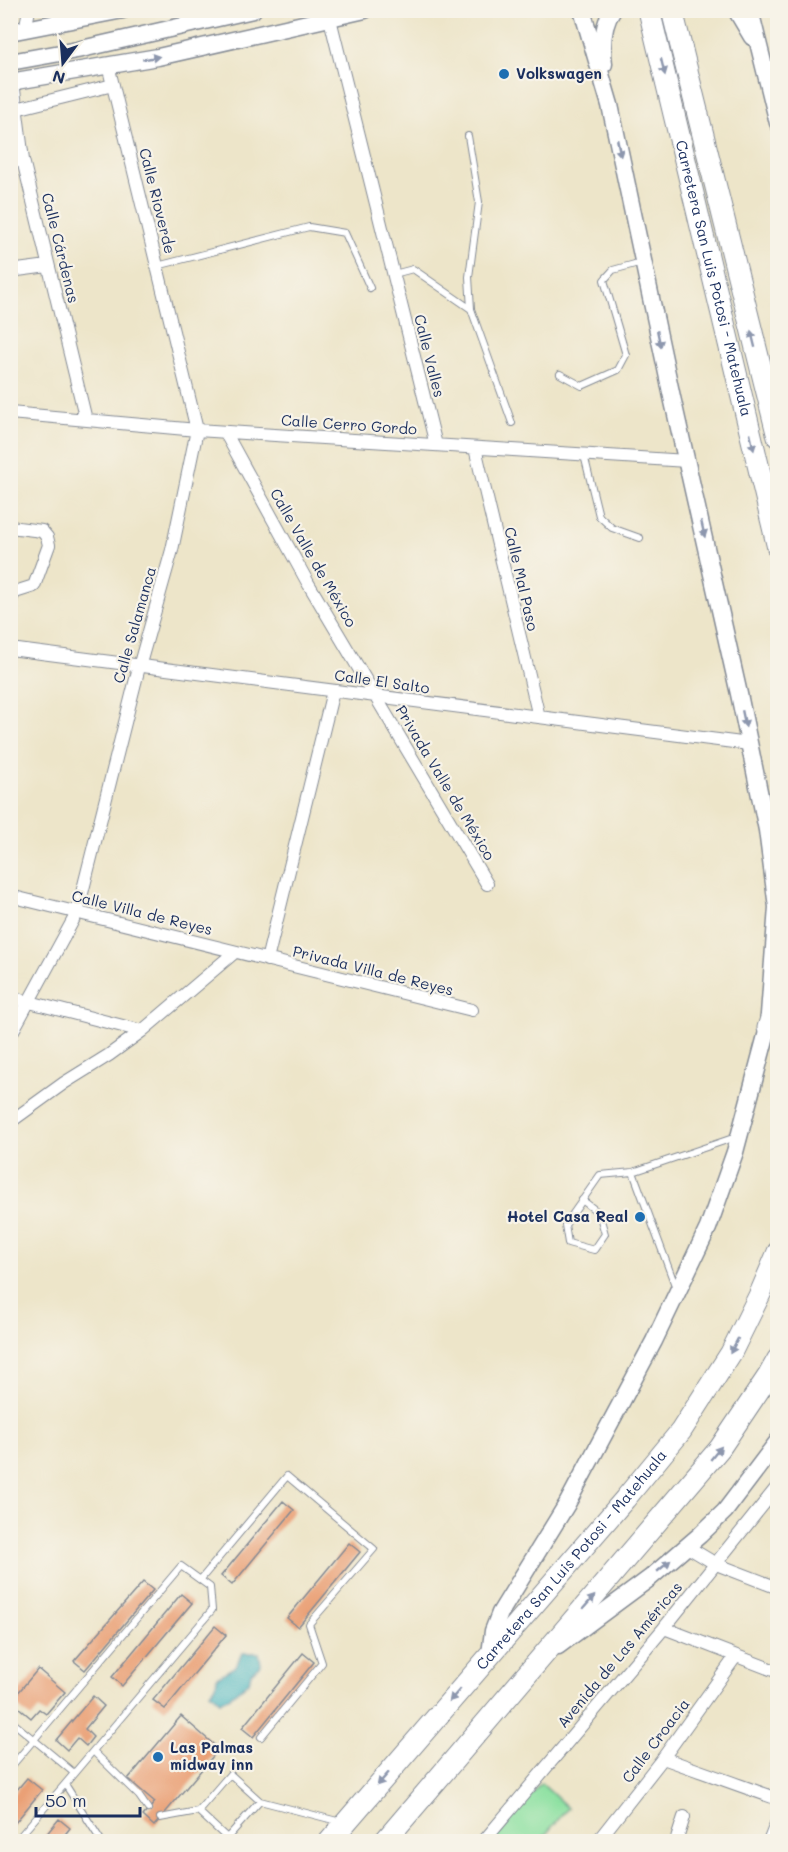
<svg xmlns="http://www.w3.org/2000/svg" width="788" height="1852" viewBox="0 0 788 1852" font-family="Mali,sans-serif">
  <style>
    .green { fill: #8ee1a2; stroke: #548880; stroke-width: 1.5 }
    .water { fill: #46b5bf; stroke: #30728e; stroke-width: 1.5 }
    .building { fill: #eaa076 }
    .lines { fill: none; stroke-linecap: round; stroke-linejoin: round }
    .lane-casing { stroke: #848a94; stroke-width: 8 }
    .street-casing { stroke: #848a94; stroke-width: 14 }
    .secondary-casing { stroke: #848a94; stroke-width: 19 }
    .highway-casing { stroke: #848a94; stroke-width: 23 }
    .lane { stroke: #fff; stroke-width: 6 }
    .street { stroke: #fff; stroke-width: 12 }
    .secondary { stroke: #fff; stroke-width: 16 }
    .highway { stroke: #fff; stroke-width: 21 }
    .oneway { fill: #8d97ae }
    .poi-dot { fill: #1f6fb2; stroke: #f7f3e8; stroke-width: 2 }
    .labels { text-anchor: middle; stroke-width: 4.5; stroke-linejoin: round; paint-order: stroke }
    .poi-label { font-size: 15px; font-weight: bold; fill: #1b2f5e; stroke: #f7f3e8; text-anchor: start }
    .street-label { font-size: 15px; fill: #1b2f5e; stroke: #f7f3e8 }
  </style>
  <rect width="100%" height="100%" fill="#f7f3e8"/>
  <filter id="ink" filterUnits="userSpaceOnUse"><feTurbulence type="fractalNoise" baseFrequency=".0167" numOctaves="2"/><feDisplacementMap in="SourceGraphic" scale="12" xChannelSelector="R" yChannelSelector="G"/><feConvolveMatrix kernelMatrix="1 2 1 2 8 2 1 2 1" color-interpolation-filters="sRGB"/></filter>
  <filter id="wash" filterUnits="userSpaceOnUse"><feTurbulence type="fractalNoise" baseFrequency=".008" numOctaves="4" result="noise"/><feDisplacementMap in="SourceGraphic" scale="24" xChannelSelector="R" yChannelSelector="G"/><feGaussianBlur stdDeviation="1.35" result="paint"/><feColorMatrix in="noise" values="0 0 0 0 0 0 0 0 0 0 0 0 0 0 0 0 0 1.4 0 .05"/><feComposite in="paint" operator="in"/></filter>
  <g filter="url(#wash)">
    <rect width="100%" height="100%" fill="#ede5c9"/>
    <path class="green" d="M541,1783L568,1808L540,1841H492Z"/>
    <path class="water" d="M242,1653H259L261,1664L251,1673L249,1682L229,1697L220,1701L210,1692L216,1686L217,1677L236,1666Z"/>
    <g id="blocks">
      <path class="building" d="M283,1501L294,1510L232,1585L221,1576Z
        M349,1543L360,1552L298,1627L287,1618Z
        M143,1582L153,1590L85,1670L74,1661Z
        M181,1594L192,1603L122,1686L112,1677Z
        M215,1626L226,1635L165,1709L153,1700Z
        M303,1653L314,1662L253,1737L242,1728Z
        M38,1669L65,1692L46,1714L39,1709L31,1718L11,1701Z
        M93,1696L104,1706L85,1729L93,1737L86,1746L77,1738L67,1750L56,1740Z
        M181,1716L219,1749L154,1826L143,1816L155,1802L128,1779Z
        M27,1778L42,1790L10,1829V1798Z
        M59,1819L70,1828L59,1842H40Z"/>
    </g>
  </g>
  <g filter="url(#ink)">
    <use href="#blocks" fill-opacity="0" stroke="#848a94" stroke-width="1.5"/>
    <g class="lines">
      <g class="lane-casing">
        <path id="lane" d="M468,136L479,202L469,277L471,309
          M157,266L309,227L345,233L370,288
          M394,274L413,269L471,309L512,423
          M560,374L582,386L618,370L626,355L604,280L613,270L642,262
          M584,455L599,516L612,528L640,538
          M582,1200L599,1213L605,1234L594,1250L568,1243L565,1225L600,1175L633,1172
          M676,1288L633,1172L736,1137
          M201,1579L287,1476L374,1549L309,1624L322,1663L261,1737
          M10,1720L74,1773
          M93,1751L139,1796L148,1809
          M10,1768L181,1566L210,1587L212,1610L65,1784L102,1842
          M160,1818L198,1811
          M227,1838L198,1811L230,1774L260,1801
          M15,1842L65,1784
          M228,1842L227,1838L260,1801L341,1822"/>
      </g>
      <g class="street-casing">
        <path id="street" d="M330,19L436,445
          M25,30L29,10
          M13,82L23,160L86,420
          M12,110L113,85
          M10,162L23,160
          M10,271L48,266
          M10,413L197,430L687,461
          M225,432L308,583L487,884
          M475,448L539,717
          M10,527L42,531L47,537L49,545L34,586L15,592L10,600
          M10,649L749,744
          M10,896L472,1010
          M267,960L333,691
          M10,997L142,1031
          M10,1036L77,913L139,667L172,550L197,430L108,65
          M10,1122L64,1083L109,1055L142,1031L235,952
          M686,1546L716,1564L778,1588
          M664,1628L778,1672
          M663,1758L778,1799
          M483,1842L664,1628L778,1486
          M597,1842L663,1758L736,1656
          M676,1842L684,1817
          M769,1842L778,1819"/>
      </g>
      <g class="secondary-casing">
        <path id="secondary" d="M736,10L752,37
          M750,10L778,123
          M10,32L123,10
          M10,62L77,50L253,10
          M604,64C602,47 602,25 613,10
          M10,82L158,57L365,10
          M558,1646L650,1578L700,1535L725,1511L778,1441
          M490,1654L493,1631L500,1613L567,1504L654,1341L708,1228L735,1152L768,1028L777,907L767,830L739,694L672,397L610,105L582,10"/>
      </g>
      <g class="highway-casing">
        <g id="highway">
          <path id="s1" d="M649,10L778,548"/>
          <path d="M672,10L778,437"/>
          <path d="M768,1028L778,996"/>
          <path id="s2" d="M329,1842L625,1499L681,1431L731,1353L760,1294L778,1252"/>
          <path d="M384,1842L720,1448L769,1375L778,1359"/>
        </g>
      </g>
      <use href="#lane" class="lane"/>
      <use href="#street" class="street"/>
      <use href="#secondary" class="secondary"/>
      <use href="#highway" class="highway"/>
    </g>
    <defs><path id="oneway-solid" d="M-6-.8H1V-3.2L6.5 0L1 3.2V.8H-6Z" transform="scale(1.5)"/></defs>
    <g class="oneway">
      <use href="#oneway-solid" transform="translate(151 58) rotate(-10)"/>
      <use href="#oneway-solid" transform="translate(663 67) rotate(76)"/>
      <use href="#oneway-solid" transform="translate(619 148) rotate(78)"/>
      <use href="#oneway-solid" transform="translate(659 339) rotate(78)"/>
      <use href="#oneway-solid" transform="translate(753 339) rotate(-104)"/>
      <use href="#oneway-solid" transform="translate(752 442) rotate(77)"/>
      <use href="#oneway-solid" transform="translate(703 529) rotate(77)"/>
      <use href="#oneway-solid" transform="translate(744 719) rotate(78)"/>
      <use href="#oneway-solid" transform="translate(734 1346) rotate(118)"/>
      <use href="#oneway-solid" transform="translate(716 1453) rotate(-51)"/>
      <use href="#oneway-solid" transform="translate(664 1566) rotate(-40)"/>
      <use href="#oneway-solid" transform="translate(589 1602) rotate(-49)"/>
      <use href="#oneway-solid" transform="translate(455 1695) rotate(131)"/>
      <use href="#oneway-solid" transform="translate(383 1779) rotate(131)"/>
    </g>
  </g>
  <g class="poi-dot">
    <circle cx="504" cy="74" r="6"/>
    <circle cx="640" cy="1217" r="6"/>
    <circle cx="158" cy="1757" r="6"/>
  </g>
  <g class="labels">
    <g class="poi-label">
      <text x="516" y="79">Volkswagen</text>
      <text x="628" y="1222" text-anchor="end">Hotel Casa Real</text>
      <text x="170" y="1753">Las Palmas<tspan x="170" dy="17">midway inn</tspan></text>
    </g>
    <g class="street-label">
      <text transform="translate(157 201) rotate(76)" y="5">Calle Rioverde</text>
      <text transform="translate(60 248) rotate(76)" y="5">Calle Cárdenas</text>
      <text dy="5" stroke="none"><textPath href="#s1" startOffset="276">Carretera San Luis Potosi - Matehuala</textPath></text>
      <text transform="translate(429 356) rotate(76)" y="5">Calle Valles</text>
      <text transform="translate(349 425) rotate(4)" y="5">Calle Cerro Gordo</text>
      <text transform="translate(313 558) rotate(60)" y="5">Calle Valle de México</text>
      <text transform="translate(521 579) rotate(77)" y="5">Calle Mal Paso</text>
      <text transform="translate(135 625) rotate(-74)" y="5">Calle Salamanca</text>
      <text transform="translate(382 682) rotate(8)" y="5">Calle El Salto</text>
      <text transform="translate(445 783) rotate(59)" y="5">Privada Valle de México</text>
      <text transform="translate(142 913) rotate(14)" y="5">Calle Villa de Reyes</text>
      <text transform="translate(373 971) rotate(14)" y="5">Privada Villa de Reyes</text>
      <text dy="5" stroke="none"><textPath href="#s2" startOffset="372">Carretera San Luis Potosi - Matehuala</textPath></text>
      <text transform="translate(620 1655) rotate(-50)" y="5">Avenida de Las Américas</text>
      <text transform="translate(656 1741) rotate(-53)" y="5">Calle Croacia</text>
    </g>
  </g>
  <rect width="788" height="1852" fill="none" stroke="#f7f3e8" stroke-width="36"/>
  <g transform="translate(63 63) rotate(196)" stroke="#f7f3e8" stroke-width="4.5" paint-order="stroke">
  <path d="M0-4.5L10 22L0 15L-10 22Z" fill="#1b2f5e"/>
  <text y="-9" font-size="16" font-weight="bold" text-anchor="middle" fill="#1b2f5e">N</text>
  </g>
  <path d="M36 1807v9h104v-9" fill="none" stroke="#1b2f5e" stroke-width="3"/>
  <text x="45" y="1807" font-size="18" fill="#1b2f5e" stroke="#f7f3e8" stroke-width="4.5" paint-order="stroke">50 m</text>
</svg>
